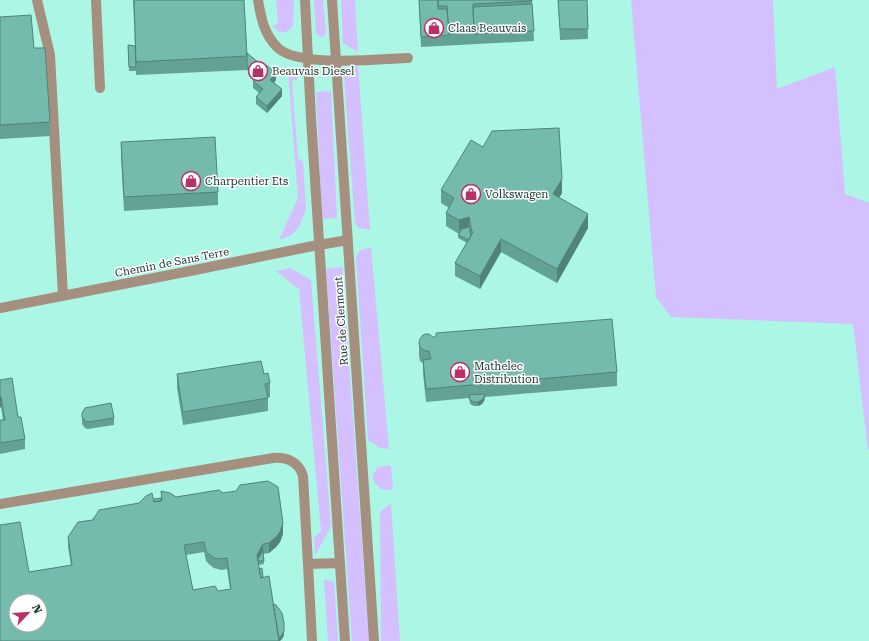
<svg xmlns="http://www.w3.org/2000/svg" width="869" height="641" viewBox="0 0 869 641" font-family="'Roboto Serif',serif">
  <style>
    .green { fill: #d4c0fe }
    .lines { fill: none; stroke-linecap: round; stroke-linejoin: round }
    .minor { stroke: #a59080; stroke-width: 10 }
    .wall { fill: #64a195; fill-rule: evenodd }
    .shaded-wall { fill: #518379 }
    .building { fill: #74bbad; stroke: #518379; fill-rule: evenodd }
    .labels { text-anchor: middle; stroke-width: 3; stroke-linejoin: round; paint-order: stroke }
    .poi-label { font-size: 11px; fill: #16342e; stroke: #fff; text-anchor: start }
    .street-label { font-size: 11px; fill: #16342e; stroke: #fff }
  </style>
  <rect width="100%" height="100%" fill="#acf6e5"/>
  <path class="green" d="M276,0H294L293,26L288,31L281,33L272,26L278,24Z
    M314,0H323L326,32L324,37L319,36L316,33Z
    M341,0H355L358,52L343,43Z
    M631,0H773L777,89L835,67L845,194L869,203V450H868L853,324L671,317L656,297Z
    M358,65L370,230L359,228L355,223L344,77Z
    M296,71L297,80L292,81L298,158L303,162L306,209L300,225L292,235L279,240L298,198L288,72Z
    M331,91L337,218L322,219L316,92Z
    M371,247L389,449L380,448L368,440L356,257L359,251Z
    M343,267V279L369,641H352L326,269Z
    M290,268L311,280L331,526L315,556L314,538L321,531L299,289L276,271Z
    M391,465L393,490L381,489L376,484L373,479V474L378,467Z
    M391,503L400,641H381L380,512Z
    M324,579L334,582L338,641H328Z"/>
  <g class="lines">
    <path class="minor" d="M37,0L50,55L63,296
      M96,0L100,88
      M258,0C261,18 264,34 277,47C296,68 381,59 408,58
      M305,0L311,118L345,641
      M332,0L374,641
      M0,308L190,271L313,246L348,240
      M0,504L273,458C287,457 299,462 303,476L308,564
      M312,641L308,564L340,563"/>
  </g>
  <path class="wall" d="M133,0H244L247,53L276,80L274,83L282,96L267,113L256,104V97L259,93L253,88V81L256,77L247,70L136,75V71H129L128,45L135,46Z
    M419,0H532L534,41L421,47Z
    M558,0H587L588,39L560,40Z
    M0,17L34,48L50,122V136L0,139Z
    M121,142L218,192V205L124,211L121,156Z
    M441,190L562,193L559,198L588,228L557,283L501,252L480,289L455,276V263L467,243L458,238L459,234L446,226V213L449,208L441,203Z
    M436,333L617,372V386L485,397L484,401L482,404L478,406H474L470,404L469,398L426,402L423,373V363L420,361L419,356V343L436,337Z
    M177,374H264L270,383V397H268V411L183,425L177,388Z
    M0,380L18,417L25,439V449L0,454V420H3L1,407Z
    M82,413L114,418V425L88,429L85,428L82,424Z
    M161,491L176,497L223,493L283,534L280,542L276,547L269,553L263,554L264,564L258,565L259,569L263,577L273,604L284,623V635L282,639L29,572L71,565L68,547V537L92,520L94,517L139,503L154,499L161,498ZM204,552L206,561L210,565L214,568L221,570L227,569L230,589L218,591L193,590L186,555Z"/>
  <path class="shaded-wall" d="M276,73V80L270,87V80Z
    M282,89V96L267,113V106Z
    M562,179V193L553,208V194Z
    M588,214V228L557,283V269Z
    M469,217V231H461L459,230V220Z
    M501,239V252L480,289V276Z
    M485,394L484,401L482,404L478,406V402Z
    M0,397H1V407L0,408Z
    M283,523V534L280,542L276,547L269,553V543Z
    M263,544V554L257,562V555Z
    M284,631V635L282,639L280,641H278V639Z"/>
  <path class="building" d="M134,0H244L247,56L136,62Z
    M419,0H438V9H447L449,35L421,37Z
    M438,0H532V1L473,4L474,31L449,32L447,6H438Z
    M558,0H587L588,29H560Z
    M532,4L534,31L474,34L473,7Z
    M31,15L34,48H45L50,122L0,125V17Z
    M128,45L135,46L136,67H129Z
    M247,53L264,67L258,75L247,66Z
    M266,65L276,73L270,80L282,89L267,106L256,97L263,89L253,81Z
    M559,128L562,179L553,194L588,214L557,269L501,239L480,276L455,263L473,232H472L469,217L459,220L446,213L454,198L441,190L471,140L483,147L492,131Z
    M215,137L218,192L124,197L121,142Z
    M469,227L471,236L469,240L458,235L461,231L459,230Z
    M612,319L617,372L426,389L423,360L431,359L429,351H425L420,347L419,343L420,339L423,335L426,334H429L433,337H436V333Z
    M261,361L264,374L268,373L270,383L265,384L268,398L183,412L177,374Z
    M12,378L18,417H21L25,439L0,443V420H5L1,397H0V380Z
    M485,394L484,397L482,400L478,402H474L470,400L469,395Z
    M111,403L114,418L88,422L85,421L82,417V413L85,408Z
    M268,481L278,487L283,523L280,532L276,537L269,543L263,544L257,555L261,578L269,576L279,641H0V525L20,522L29,572L72,565L68,537L78,522L93,520L99,510L139,503L146,496L152,493L154,502L162,500L161,491L170,493L176,497L219,490L223,493L236,491L240,485ZM204,542L206,551L210,555L214,558L221,559L227,558L231,589L218,591L215,586L193,590L184,545ZM16,601H40V625H16Z
    M161,498V501L154,502V499Z
    M263,551L264,561H258L257,560Z
    M262,568L263,577L261,578L259,569Z
    M273,604L276,605L282,613L284,623V631L282,635L279,638Z"/>
  <defs>
    <g id="shop-ring" transform="scale(1)"><circle r="9.5" fill="#fff" stroke="#b92f6a" stroke-width="1.5"/><path d="M-5-2.5h2.3a2.7 3.5 0 0 1 5.4 0H5L5.5 6h-11ZM-1.5-2.5h3a1.5 2.3 0 0 0-3 0Z" fill="#b92f6a"/></g>
  </defs>
  <g fill-rule="evenodd">
    <use href="#shop-ring" x="434" y="28"/>
    <use href="#shop-ring" x="258" y="71"/>
    <use href="#shop-ring" x="191" y="181"/>
    <use href="#shop-ring" x="471" y="194"/>
    <use href="#shop-ring" x="460" y="372"/>
  </g>
  <g class="labels">
    <g class="poi-label">
      <text x="448" y="32">Claas Beauvais</text>
      <text x="272" y="75">Beauvais Diesel</text>
      <text x="205" y="185">Charpentier Ets</text>
      <text x="485" y="198">Volkswagen</text>
      <text x="474" y="370">Mathelec<tspan x="474" dy="13">Distribution</tspan></text>
    </g>
    <g class="street-label">
      <text transform="translate(172 262) rotate(-11)" y="4">Chemin de Sans Terre</text>
      <text transform="translate(341 321) rotate(-94)" y="4">Rue de Clermont</text>
    </g>
  </g>
  <g transform="translate(28 613) rotate(65)"><circle r="19" fill="#ffffff" stroke="#a2aeab"/>
  <path d="M0-3L7 15L0 10L-7 15Z" fill="#b92f6a"/>
  <text y="-6" font-size="11" font-weight="bold" text-anchor="middle" fill="#16342e">N</text>
  </g>
</svg>
